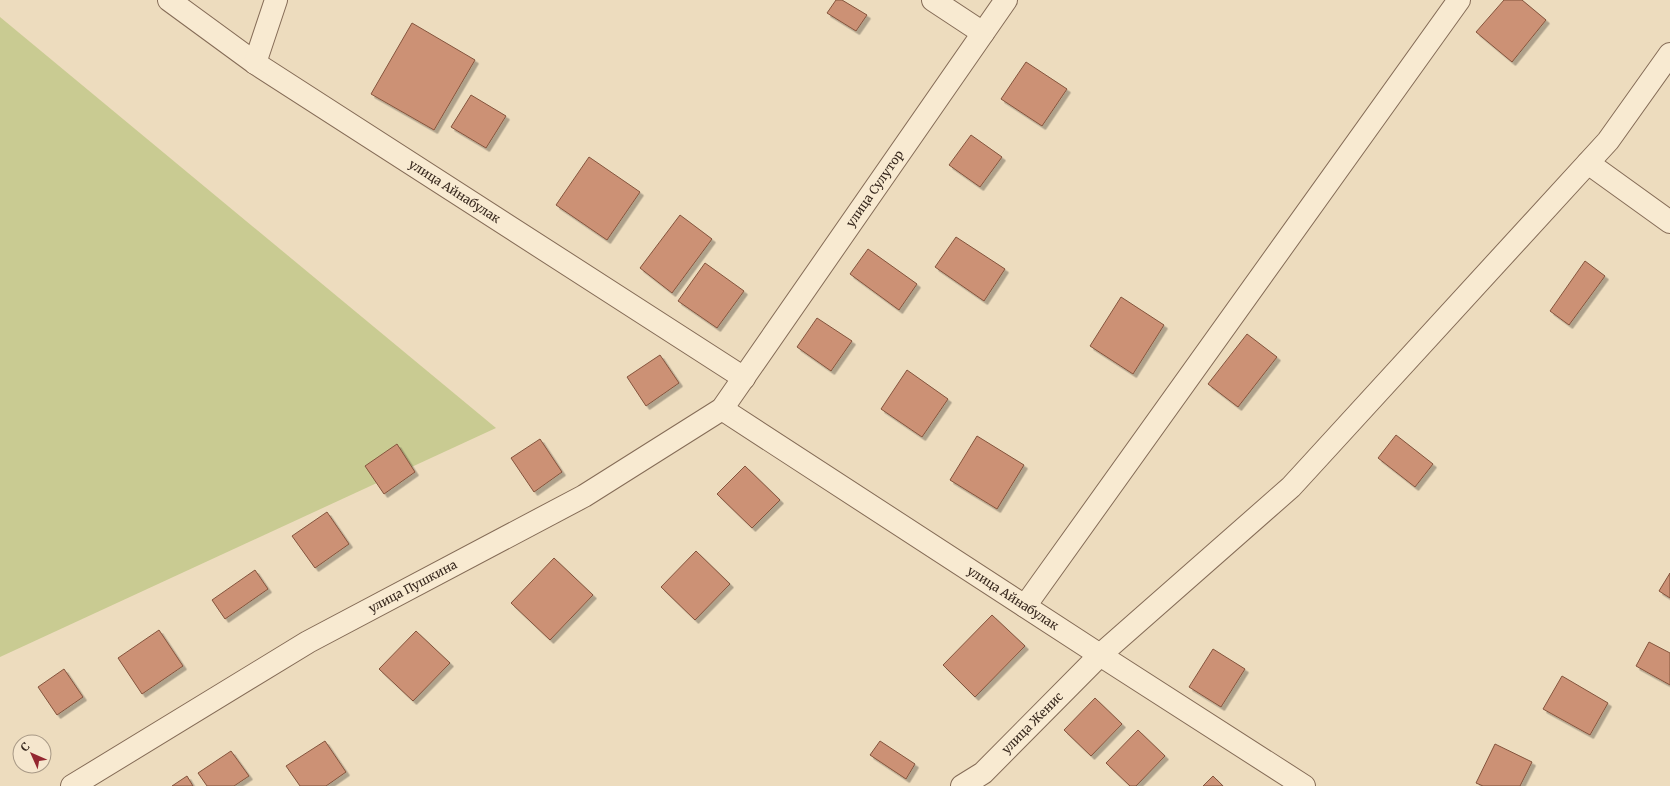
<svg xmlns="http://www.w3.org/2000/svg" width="1670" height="786" viewBox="0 0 1670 786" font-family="Merriweather,serif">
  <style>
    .green { fill: #c9cb92 }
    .building { fill: #cc9174; stroke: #84543d; filter: url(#shadow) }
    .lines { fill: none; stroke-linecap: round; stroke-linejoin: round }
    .minor-casing { stroke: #856c57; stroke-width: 24 }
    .minor { stroke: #f8ead1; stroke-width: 22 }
    .labels { text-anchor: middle; stroke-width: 3; stroke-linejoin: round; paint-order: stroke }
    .street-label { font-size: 12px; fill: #35261c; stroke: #f5e6cd }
  </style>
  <defs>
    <filter id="shadow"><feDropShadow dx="3.5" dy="3.5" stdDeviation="0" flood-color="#0004"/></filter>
  </defs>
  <rect width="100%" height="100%" fill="#eddcbe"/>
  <path class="green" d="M0,17L496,428L0,657Z"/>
  <path class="building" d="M836,0H842L867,15L856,31L827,13Z
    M1504,0H1522L1546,20L1512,62L1476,32Z
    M412,23L475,60L434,130L371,94Z
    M1026,62L1067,89L1042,126L1001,99Z
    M471,95L506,116L486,148L451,127Z
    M971,135L1002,157L980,187L949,165Z
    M589,157L640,192L607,240L556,205Z
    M680,215L712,239L672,293L640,268Z
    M956,237L1005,269L984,301L935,267Z
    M868,249L917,284L899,310L850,274Z
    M1585,261L1605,276L1569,325L1550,311Z
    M705,263L744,291L717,328L678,301Z
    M1121,297L1164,325L1133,374L1090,346Z
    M817,318L852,341L831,371L797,347Z
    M1247,334L1277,357L1238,407L1208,384Z
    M660,355L679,383L646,406L627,377Z
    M907,370L948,399L922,437L881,409Z
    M1396,435L1433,464L1415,487L1378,458Z
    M977,436L1024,465L997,509L950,480Z
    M540,439L562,472L534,492L511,458Z
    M397,444L415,472L384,494L365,466Z
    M745,466L780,500L752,528L717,494Z
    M327,512L349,544L315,568L292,536Z
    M696,551L730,584L695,620L661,587Z
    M554,558L593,595L550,640L511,603Z
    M255,570L268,589L225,619L212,600Z
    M1670,573V598L1659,591Z
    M992,615L1025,646L975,697L943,665Z
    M159,630L183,666L142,694L118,658Z
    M416,631L450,663L413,701L379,669Z
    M1649,642L1670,653V685L1636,666Z
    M1213,649L1245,669L1221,707L1189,687Z
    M64,669L83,697L57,715L38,687Z
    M1562,676L1608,703L1590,735L1543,709Z
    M1095,698L1122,724L1091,756L1064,730Z
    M1138,730L1165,756L1136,786H1130L1106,763Z
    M325,741L346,772L326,786H300L286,766Z
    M880,741L915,764L906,779L870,755Z
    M1495,744L1532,762L1520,786H1483L1476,783Z
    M231,751L249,776L234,786H207L198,773Z
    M187,776L193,786H172Z
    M1213,776L1223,786H1203Z"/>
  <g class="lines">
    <g class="minor-casing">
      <g id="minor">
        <path id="s1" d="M169,0L255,63L744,378"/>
        <path d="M933,0L983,33"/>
        <path d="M255,63L276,0"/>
        <path d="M1588,163L1670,222"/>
        <path id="s2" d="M722,409L1100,655L1304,786"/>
        <path d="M1025,606L1459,0"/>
        <path id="s3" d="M72,786L308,642L584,496L722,409L1006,0"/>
        <path id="s4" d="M962,786L983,773L1100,655L1291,487L1608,141L1670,54"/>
      </g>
    </g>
    <use href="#minor" class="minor"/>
  </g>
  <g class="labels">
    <g class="street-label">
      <text dy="4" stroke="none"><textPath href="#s3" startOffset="1020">улица Сулутор</textPath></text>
      <text dy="4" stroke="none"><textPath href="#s1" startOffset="344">улица Айнабулак</textPath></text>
      <text dy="4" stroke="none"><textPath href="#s3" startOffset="395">улица Пушкина</textPath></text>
      <text dy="4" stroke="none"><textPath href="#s2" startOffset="347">улица Айнабулак</textPath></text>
      <text dy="4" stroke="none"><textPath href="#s4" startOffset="95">улица Женис</textPath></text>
    </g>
  </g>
  <g transform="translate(32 754) rotate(315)"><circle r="19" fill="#f5e6cd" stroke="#a89986"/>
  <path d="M0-3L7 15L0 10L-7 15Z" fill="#942730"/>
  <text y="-6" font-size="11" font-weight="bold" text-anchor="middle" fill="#35261c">С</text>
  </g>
</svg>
